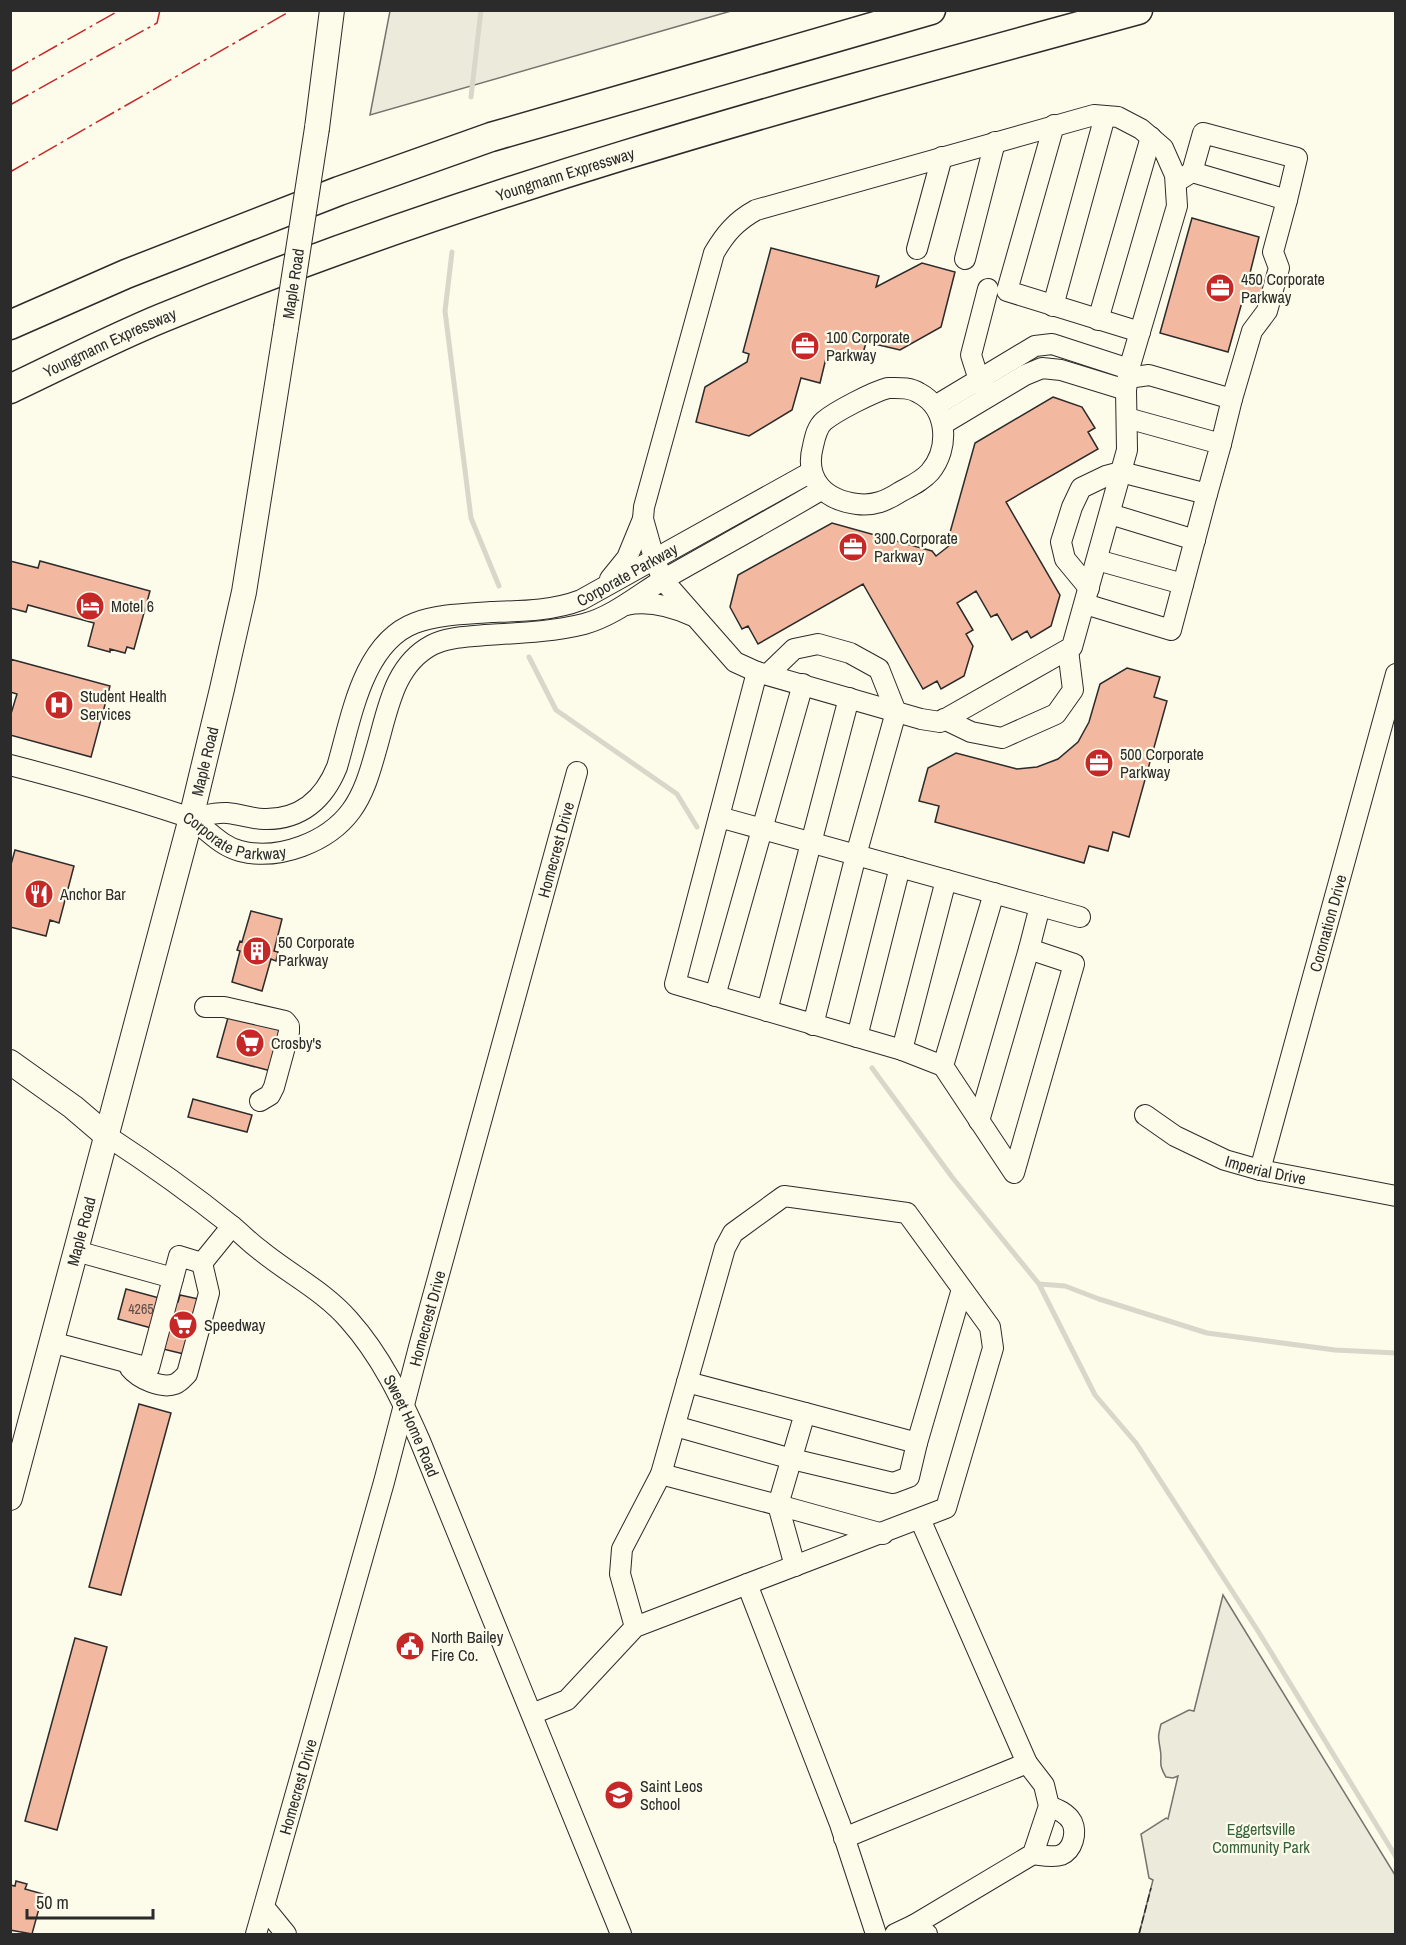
<svg xmlns="http://www.w3.org/2000/svg" width="1406" height="1945" viewBox="0 0 1406 1945" font-family="'Archivo Narrow',sans-serif">
  <style>
    .green { fill: #ecebdb; stroke: #74746e; stroke-width: 1.5 }
    .lines { fill: none; stroke-linecap: round; stroke-linejoin: round }
    .stream { stroke: #d8d7c9; stroke-width: 5 }
    .building { fill: #f2b8a0; stroke: #2b2b2b; stroke-width: 1.5 }
    .minor-casing { stroke: #2b2b2b; stroke-width: 22 }
    .major-casing { stroke: #2b2b2b; stroke-width: 26 }
    .highway-casing { stroke: #2b2b2b; stroke-width: 31 }
    .minor { stroke: #fdfbea; stroke-width: 20 }
    .major { stroke: #fdfbea; stroke-width: 24 }
    .highway { stroke: #fdfbea; stroke-width: 28 }
    .major-bridge-casing { stroke: #2b2b2b; stroke-width: 26; stroke-linecap: butt }
    .major-bridge { stroke: #fdfbea; stroke-width: 24 }
    .fence { stroke: #2b2b2b; stroke-width: 1.5; stroke-dasharray: 8 3; stroke-linecap: butt }
    .power { stroke: #c62828; stroke-width: 1.5; stroke-dasharray: 21 4.5 3 4.5; stroke-linecap: butt }
    .labels { text-anchor: middle; stroke-width: 4.5; stroke-linejoin: round; paint-order: stroke }
    .number-label { font-size: 14px; fill: #5d4e48 }
    .street-label { font-size: 16px; fill: #2b2b2b; stroke: #fdfbea }
    .poi-label { font-size: 16px; fill: #2b2b2b; stroke: #fdfbea; text-anchor: start }
    .park-label { font-size: 16px; fill: #34623c; stroke: #fdfbea }
  </style>
  <rect width="100%" height="100%" fill="#fdfbea"/>
  <path class="green" d="M390,11V10L731,11L370,115Z
    M1223,1595L1395,1875V1934H1139L1153,1880L1149,1878L1141,1834L1166,1818L1168,1819L1178,1776L1173,1778L1166,1777C1157,1762 1163,1762 1160,1748C1158,1735 1158,1737 1161,1724L1189,1710L1194,1711Z"/>
  <g class="lines">
    <path class="stream" d="M471,97L481,10
      M452,252L445,311L471,518L499,586
      M529,657L556,710L677,794L697,827
      M872,1068L952,1177L1039,1284L1095,1395L1136,1443L1258,1631L1396,1857
      M1039,1284L1065,1286L1099,1299L1207,1333L1335,1350L1396,1353"/>
  </g>
  <path class="building" d="M1192,218L1259,237L1249,277L1269,282L1263,300L1244,295L1228,352L1160,333Z
    M771,248L879,276L876,287L922,263L955,272L941,327L900,350L866,342L862,358L828,350L820,383L801,378L792,410L749,436L696,422L705,387L747,362L749,354L743,352Z
    M1053,397L1082,407L1095,428L1088,432L1098,449L1006,502L1060,595L1051,626L1031,638L1027,631L1012,640L997,614L991,617L976,591L957,603L973,630L966,634L973,646L964,676L941,689L937,681L923,689L863,584L758,644L748,626L742,629L730,607L738,575L832,523L932,551L936,556L954,542L949,536L975,443Z
    M10,561L38,568L40,561L150,591L134,649L127,647L125,653L110,649V652L88,646L94,623L28,605L26,612L10,608Z
    M10,659L110,686L91,757L10,735V717L17,694L10,692Z
    M1127,668L1160,677L1154,697L1167,701L1129,837L1113,832L1108,851L1089,846L1084,863L935,822L939,806L919,801L928,768L956,753L1017,769L1037,767L1058,759L1078,742L1089,722L1100,684Z
    M15,850L74,866L59,923L50,920L46,936L10,927V868Z
    M251,911L282,919L274,951L278,952L276,961L271,959L262,991L232,982L240,951L237,950L240,941L242,942Z
    M229,1014L282,1028L271,1071L217,1057Z
    M193,1099L252,1115L247,1132L188,1117Z
    M126,1289L163,1299L155,1329L118,1319Z
    M180,1295L203,1300L188,1355L163,1349L176,1302H178Z
    M139,1404L171,1413L121,1595L89,1587Z
    M75,1638L107,1647L57,1830L25,1821Z
    M16,1881L27,1884L25,1889L43,1894L32,1934L10,1930V1885L15,1886Z"/>
  <g class="lines">
    <g class="minor-casing">
      <g id="minor">
        <path d="M1094,115L1118,117L1141,129L1163,148L1175,175L1177,206L1129,369L1126,390L1127,450L1072,647L940,722L921,719L757,672L735,662L663,580L654,558L643,519L644,507L714,253C725,234 736,221 756,210Z"/>
        <path d="M1054,125L1007,291L1140,332"/>
        <path d="M1192,172L1203,133L1297,158L1287,200"/>
        <path d="M1176,182L1192,172L1287,200L1273,252L1279,268L1267,311L1252,331L1232,399"/>
        <path d="M917,249L942,157"/>
        <path d="M965,259L995,142"/>
        <path d="M1053,306L1105,116"/>
        <path d="M1098,320L1151,137"/>
        <path d="M1128,378L1149,375L1232,399L1221,444"/>
        <path d="M888,388C899,388 909,387 919,393C948,408 950,448 930,472C922,481 911,486 900,492C886,501 874,506 857,504C825,500 804,480 813,446C815,437 817,427 824,421C836,411 873,392 888,388Z"/>
        <path d="M985,389L979,380L971,355L988,289"/>
        <path d="M935,406L1035,346L1052,344L1129,369"/>
        <path d="M1127,418L1221,444L1207,494"/>
        <path d="M943,424L1025,375L1042,368L1061,370L1126,390"/>
        <path d="M1110,514L1195,540"/>
        <path d="M1097,560L1183,584"/>
        <path d="M610,579L627,558L643,519"/>
        <path d="M1085,604L1171,630L1207,494L1121,472L1106,476L1081,488L1072,507L1061,542L1065,559L1089,588"/>
        <path d="M626,605C649,600 673,607 693,616"/>
        <path d="M757,672L675,984L902,1050L943,1066L1014,1173L1074,964L1029,949L1040,906L1080,917"/>
        <path d="M768,674L794,649L818,644L850,653L879,669L896,712L856,855L813,1025"/>
        <path d="M944,719L971,732L1002,738L1056,714L1073,690L1068,650"/>
        <path id="s1" d="M10,765C68,780 125,796 182,815C203,822 216,845 240,851C279,861 328,842 351,811C365,792 371,768 377,747C388,709 394,665 432,645C448,637 467,637 485,635C518,633 552,632 584,624C614,616 639,594 666,578C717,549 770,520 821,490"/>
        <path d="M719,817L1040,906"/>
        <path id="s2" d="M191,818C203,816 216,812 227,813C240,814 252,819 264,819C301,820 324,799 337,767C351,720 362,643 415,623C439,614 466,614 491,612C522,611 552,611 581,600L811,472"/>
        <path d="M715,996L803,684"/>
        <path d="M205,1007H224L285,1021L289,1026V1032L274,1087L270,1095L260,1101"/>
        <path d="M767,1011L849,698"/>
        <path d="M857,1037L900,867"/>
        <path d="M902,1050L946,880"/>
        <path d="M943,1066L994,893"/>
        <path id="s3" d="M1145,1115L1175,1136L1225,1160L1260,1170L1396,1196"/>
        <path d="M979,1121L1029,949"/>
        <path id="s4" d="M107,1136C150,1164 192,1194 232,1226C242,1234 250,1243 260,1250C289,1274 324,1291 349,1320C381,1356 401,1398 420,1441L621,1934"/>
        <path id="s5" d="M1260,1170L1396,674"/>
        <path d="M76,1251L173,1278"/>
        <path d="M202,1263L232,1226"/>
        <path d="M51,1342L149,1368L179,1256L202,1263"/>
        <path d="M130,1368C139,1379 162,1389 175,1384C180,1382 183,1378 187,1374L209,1293L202,1263"/>
        <path d="M687,1382L805,1413L778,1505L883,1534"/>
        <path d="M805,1413L917,1443L962,1289"/>
        <path d="M675,1426L792,1459L893,1483L909,1477L917,1443"/>
        <path d="M661,1474L778,1505L795,1566"/>
        <path d="M747,1584L840,1824L876,1934"/>
        <path d="M532,1714L567,1700L635,1627L946,1508L993,1348L990,1327L907,1213L784,1196L733,1233L725,1248L661,1474L622,1549L620,1574L635,1627"/>
        <path d="M844,1838L1027,1763L920,1519"/>
        <path d="M1033,1854C1041,1855 1053,1858 1061,1855C1073,1850 1077,1833 1072,1822C1067,1813 1057,1809 1049,1806"/>
        <path d="M264,1907L286,1934"/>
        <path d="M914,1925L1033,1854L1049,1806L1044,1785L1027,1763"/>
        <path id="s6" d="M256,1934L384,1482L419,1347L577,772"/>
        <path d="M895,1934L914,1925L927,1934"/>
      </g>
    </g>
    <g class="major-casing">
      <g id="major">
        <path d="M317,128L332,10"/>
        <path d="M10,1062L73,1107L107,1136"/>
        <path id="s7" d="M10,1498L191,818L222,689L244,592L286,328"/>
      </g>
    </g>
    <g class="highway-casing">
      <g id="highway">
        <path d="M10,325L126,274L339,191L491,137L931,10"/>
        <path id="s8" d="M10,389C61,365 111,339 162,318C478,188 808,100 1138,10"/>
      </g>
    </g>
    <use href="#minor" class="minor"/>
    <use href="#major" class="major"/>
    <use href="#highway" class="highway"/>
    <g class="major-bridge-casing">
      <g id="major-bridge">
        <path id="s9" d="M286,328L317,128"/>
      </g>
    </g>
    <use href="#major-bridge" class="major-bridge"/>
    <path class="fence" d="M1139,1934L1151,1888"/>
    <path class="power" d="M10,72L120,10
      M10,105L157,23L160,10
      M10,172L292,10"/>
  </g>
  <defs>
    <g id="office-disc" transform="scale(1.5)"><circle r="9.5" fill="#c62828" stroke="#fdfbea"/><path d="M-6-3h4V-5.5h4V-3h4V5H-6ZM-1-4.5V-3h2v-1.5ZM-6 0V1H6V0Z" fill="#fff"/></g>
    <g id="hotel-disc" transform="scale(1.5)"><circle r="9.5" fill="#c62828" stroke="#fdfbea"/><path d="M-6-4.5h1.5V1H6V5H4.5V3h-9V5H-6ZM-4 0a1.8 1.8 0 1 1 3.6 0ZM.5 0V-2.5h3Q6-2.5 6 0Z" fill="#fff"/></g>
    <g id="hospital-disc" transform="scale(1.5)"><circle r="9.5" fill="#c62828" stroke="#fdfbea"/><path d="M-5-5h3v3.5h4V-5h3V5h-3V1.5h-4V5h-3Z" fill="#fff"/></g>
    <g id="restaurant-disc" transform="scale(1.5)"><circle r="9.5" fill="#c62828" stroke="#fdfbea"/><path d="M-5-6h1v4h1v-4h1v4h1v-4h1v5L-1.5 .5V6h-2V.5L-5-1ZM5-6V6H3V1.5H1.5Q1.5-4 5-6Z" fill="#fff"/></g>
    <g id="building-disc" transform="scale(1.5)"><circle r="9.5" fill="#c62828" stroke="#fdfbea"/><path d="M-4-6H4V6H1V3H-1V6H-4ZM-2.5-4.3h1.7v1.8h-1.7ZM.8-4.3h1.7v1.8H.8ZM-2.5-1h1.7V.8h-1.7ZM.8-1h1.7V.8H.8Z" fill="#fff"/></g>
    <g id="supermarket-disc" transform="scale(1.5)"><circle r="9.5" fill="#c62828" stroke="#fdfbea"/><path d="M-6-5.5h2.5l.6 2H6L4.5 2H-2.5L-4.4-4H-6ZM-1.5 3.2a1.3 1.3 0 1 0 .1 0ZM3 3.2a1.3 1.3 0 1 0 .1 0Z" fill="#fff"/></g>
    <g id="civic-disc" transform="scale(1.5)"><circle r="9.5" fill="#c62828" stroke="#fdfbea"/><path d="M-.6-6.5H3V-4.5H.6V-3L4-1V1h2V6H-6V1h2V-1L-.6-3ZM-1.2 2.5V6h2.4V2.5Z" fill="#fff"/></g>
    <g id="school-disc" transform="scale(1.5)"><circle r="9.5" fill="#c62828" stroke="#fdfbea"/><path d="M0-5L7-2L0 1L-7-2ZM-4 1L0 2.5L4 1V4Q0 6-4 4Z" fill="#fff"/></g>
  </defs>
  <g fill-rule="evenodd">
    <use href="#office-disc" x="1220" y="288"/>
    <use href="#office-disc" x="805" y="346"/>
    <use href="#office-disc" x="853" y="547"/>
    <use href="#hotel-disc" x="90" y="606"/>
    <use href="#hospital-disc" x="59" y="705"/>
    <use href="#office-disc" x="1099" y="763"/>
    <use href="#restaurant-disc" x="39" y="894"/>
    <use href="#building-disc" x="257" y="951"/>
    <use href="#supermarket-disc" x="250" y="1043"/>
    <use href="#supermarket-disc" x="183" y="1325"/>
    <use href="#civic-disc" x="410" y="1646"/>
    <use href="#school-disc" x="619" y="1795"/>
  </g>
  <g class="labels">
    <g class="number-label">
      <text x="141" y="1314">4265</text>
    </g>
    <g class="street-label">
      <text dy="6" stroke="none"><textPath href="#s8" startOffset="596">Youngmann Expressway</textPath></text>
      <text dy="6" stroke="none"><textPath href="#s9" startOffset="45">Maple Road</textPath></text>
      <text dy="6" stroke="none"><textPath href="#s8" startOffset="110">Youngmann Expressway</textPath></text>
      <text dy="6" stroke="none"><textPath href="#s2" startOffset="561">Corporate Parkway</textPath></text>
      <text dy="6" stroke="none"><textPath href="#s7" startOffset="762">Maple Road</textPath></text>
      <text dy="6" stroke="none"><textPath href="#s1" startOffset="238">Corporate Parkway</textPath></text>
      <text dy="6" stroke="none"><textPath href="#s6" startOffset="1125">Homecrest Drive</textPath></text>
      <text dy="6" stroke="none"><textPath href="#s5" startOffset="256">Coronation Drive</textPath></text>
      <text dy="6" stroke="none"><textPath href="#s3" startOffset="134">Imperial Drive</textPath></text>
      <text dy="6" stroke="none"><textPath href="#s7" startOffset="276">Maple Road</textPath></text>
      <text dy="6" stroke="none"><textPath href="#s6" startOffset="639">Homecrest Drive</textPath></text>
      <text dy="6" stroke="none"><textPath href="#s4" startOffset="428">Sweet Home Road</textPath></text>
      <text dy="6" stroke="none"><textPath href="#s6" startOffset="153">Homecrest Drive</textPath></text>
    </g>
    <g class="poi-label">
      <text x="1241" y="285">450 Corporate<tspan x="1241" dy="18">Parkway</tspan></text>
      <text x="826" y="343">100 Corporate<tspan x="826" dy="18">Parkway</tspan></text>
      <text x="874" y="544">300 Corporate<tspan x="874" dy="18">Parkway</tspan></text>
      <text x="111" y="612">Motel 6</text>
      <text x="80" y="702">Student Health<tspan x="80" dy="18">Services</tspan></text>
      <text x="1120" y="760">500 Corporate<tspan x="1120" dy="18">Parkway</tspan></text>
      <text x="60" y="900">Anchor Bar</text>
      <text x="278" y="948">50 Corporate<tspan x="278" dy="18">Parkway</tspan></text>
      <text x="271" y="1049">Crosby's</text>
      <text x="204" y="1331">Speedway</text>
      <text x="431" y="1643">North Bailey<tspan x="431" dy="18">Fire Co.</tspan></text>
      <text x="640" y="1792">Saint Leos<tspan x="640" dy="18">School</tspan></text>
    </g>
    <g class="park-label">
      <text x="1261" y="1835">Eggertsville<tspan x="1261" dy="18">Community Park</tspan></text>
    </g>
  </g>
  <rect width="1406" height="1945" fill="none" stroke="#2b2b2b" stroke-width="24"/>
  <path d="M27 1909v9h126v-9" fill="none" stroke="#2b2b2b" stroke-width="3"/>
  <text x="36" y="1909" font-size="18" fill="#2b2b2b" stroke="#fdfbea" stroke-width="4.5" paint-order="stroke">50 m</text>
</svg>
